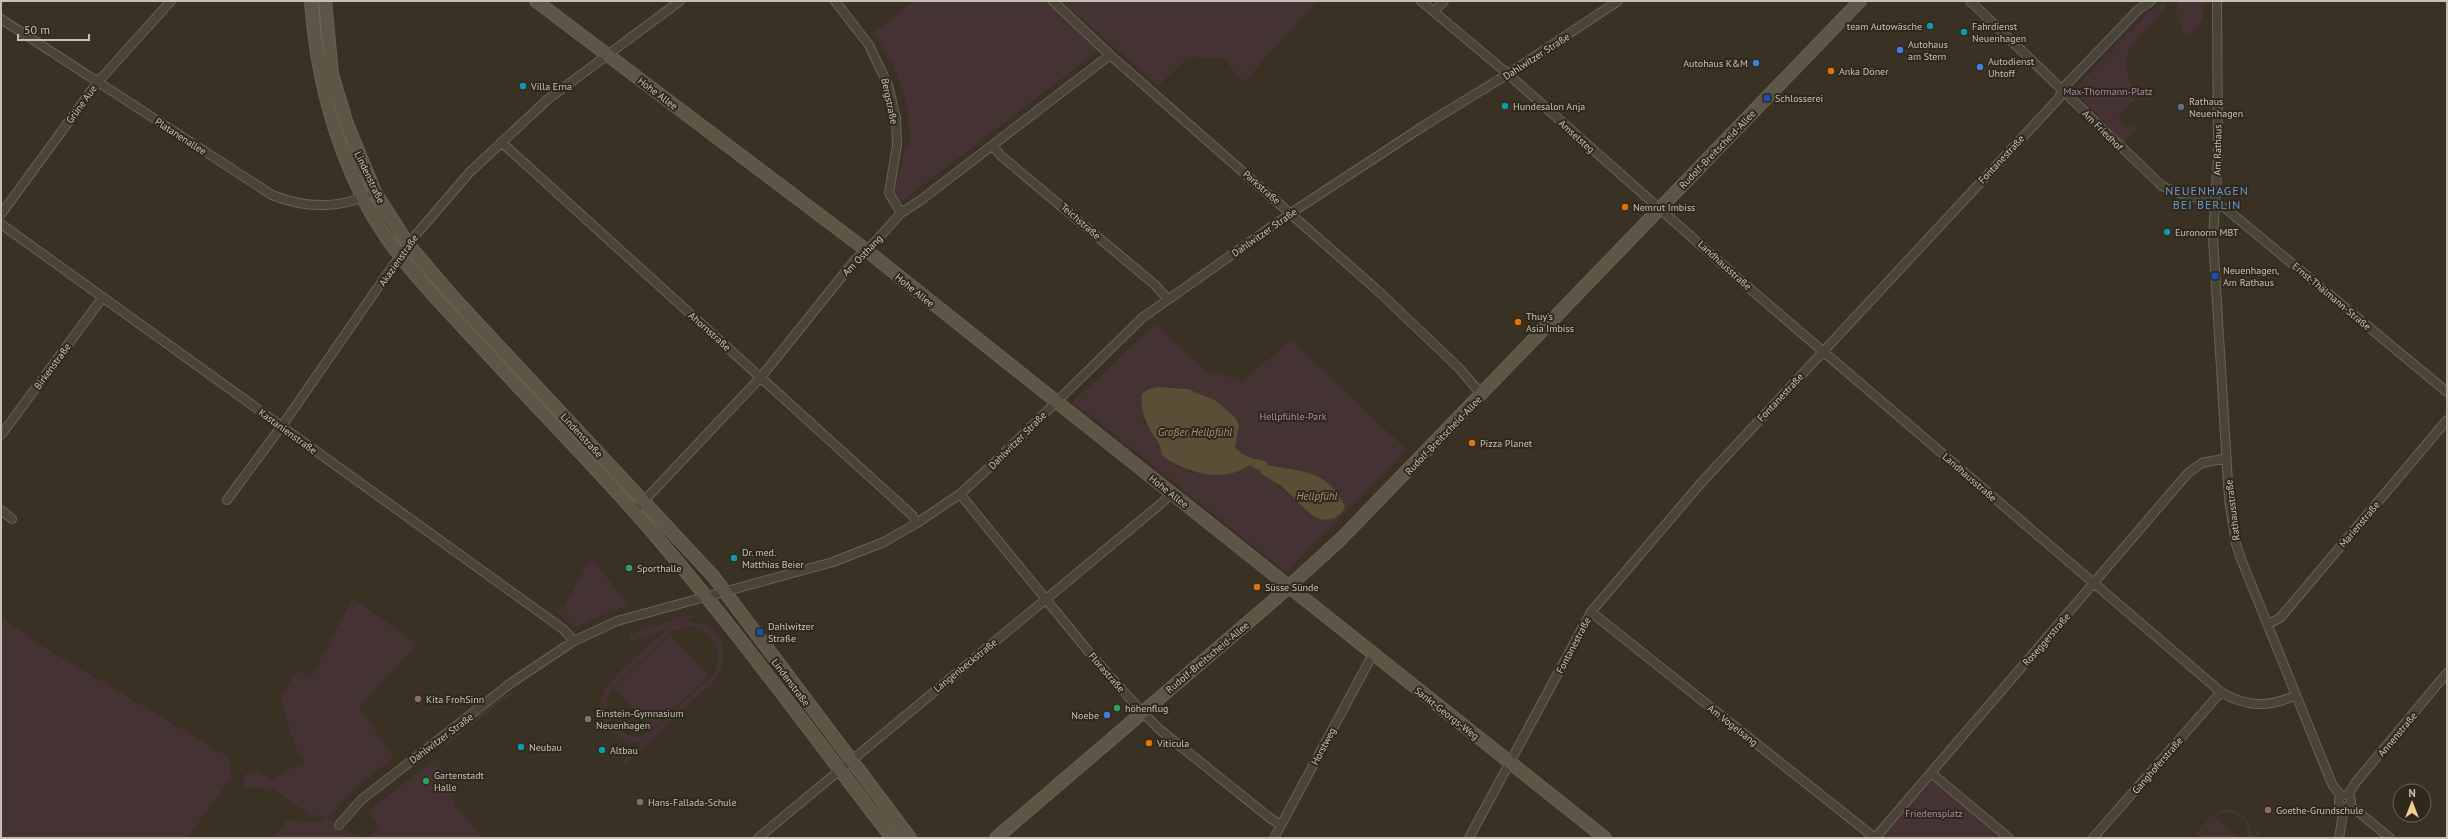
<svg xmlns="http://www.w3.org/2000/svg" width="2448" height="839" viewBox="0 0 2448 839" font-family="'PT Sans',sans-serif">
  <style>
    .green { fill: #453232; fill-rule: evenodd }
    .water { fill: #5b4e36 }
    .lines { fill: none; stroke-linecap: round; stroke-linejoin: round }
    .canal { stroke: #5b4e36; stroke-width: 10 }
    .street-casing { stroke: #686256; stroke-width: 10 }
    .secondary-casing { stroke: #686256; stroke-width: 14 }
    .street { stroke: #4a4438; stroke-width: 8 }
    .secondary { stroke: #5d5646; stroke-width: 12 }
    .culture-dot { fill: #0f9aa8; stroke: #2f291d; stroke-width: 1.5 }
    .shop-dot { fill: #3f7fe0; stroke: #2f291d; stroke-width: 1.5 }
    .food-dot { fill: #e8710a; stroke: #2f291d; stroke-width: 1.5 }
    .transit-dot { fill: #1a4fb4; stroke: #2f291d; stroke-width: 1.5 }
    .service-dot { fill: #5c6f8a; stroke: #2f291d; stroke-width: 1.5 }
    .leisure-dot { fill: #2e9e5b; stroke: #2f291d; stroke-width: 1.5 }
    .education-dot { fill: #8d6e63; stroke: #2f291d; stroke-width: 1.5 }
    .labels { text-anchor: middle; stroke-width: 4; stroke-linejoin: round; paint-order: stroke }
    .poi-label { font-size: 10px; fill: #c6c0b3; stroke: #2f291d; text-anchor: start }
    .street-label { font-size: 10px; fill: #c6c0b3; stroke: #2f291d }
    .park-label { font-size: 10px; fill: #aa89a0; stroke: #2f291d }
    .water-label { font-size: 11px; font-style: italic; fill: #a2906f; stroke: #2f291d }
    .quarter-label { font-size: 12px; letter-spacing: 1px; fill: #6899cc; stroke: #2f291d }
  </style>
  <rect width="100%" height="100%" fill="#393224"/>
  <path class="green" d="M915,1H1046L1099,50L901,202L895,191L905,147L910,143L907,103L892,62L873,33Z
    M1062,1H1317L1243,83L1224,58L1188,57L1158,86Z
    M2168,1C2153,35 2101,49 2140,94L2118,117L2127,127L2134,123L2138,128L2124,142L2077,94L2078,86L2146,15L2158,5Z
    M2178,1H2203V19L2191,36L2185,35L2176,12Z
    M1155,324L1205,370L1243,381L1291,340L1407,450L1286,572L1073,402ZM1157,387L1170,389L1238,431L1235,448L1241,453L1258,461L1243,470L1193,473L1170,462L1162,454L1160,445L1142,416ZM1264,464L1309,472L1293,498L1260,472Z
    M591,558L629,605L599,616L576,627L554,611L563,609Z
    M353,598L417,644L359,707L394,758L362,782L327,818L359,838H273L288,819L312,823L326,818L309,814L273,789L242,787L245,774L257,771L273,780L298,764L305,763L295,746L280,698L297,671L311,677Z
    M693,614L694,618L686,622C720,620 735,655 714,680L625,765L622,761L643,742C628,742 614,739 606,726C599,715 598,702 604,691C612,676 655,640 670,627L632,641L629,634ZM690,626C715,631 725,653 713,675L654,730L642,736L627,735L611,724L606,710L609,692L670,632Z
    M1,616L34,641L228,757L232,777L187,838H1Z
    M670,635L709,676L653,728L614,688Z
    M509,692L513,693L447,745L445,740Z
    M437,757L455,805L481,837L367,838L380,828L369,811Z
    M1932,779L2003,838H1879Z
    M2223,809C2241,809 2252,819 2252,837L2258,831L2261,834L2257,838H2248L2246,822C2223,801 2212,820 2198,838H2193L2211,816Z
    M2215,818L2239,838H2199Z"/>
  <path class="water" d="M1157,387L1188,389L1216,401L1235,417L1239,425L1235,448L1241,453L1258,461L1257,466L1250,465C1228,480 1203,476 1180,466C1174,463 1165,460 1162,454C1160,450 1161,446 1158,442C1147,426 1140,414 1142,394L1147,390Z
    M1264,464C1301,473 1325,467 1345,506C1340,520 1325,523 1313,516L1281,486L1260,473Z"/>
  <g class="lines">
    <path class="canal" d="M1257,464L1263,466"/>
    <g class="street-casing">
      <path id="street" d="M835,1L869,45L888,85L896,118L897,145L889,193L901,213
        M1053,1L1110,55L1376,289L1459,368L1482,395
        M1421,1L1508,74L1749,288L2221,692C2246,707 2269,708 2296,695
        M1970,1L2162,186C2182,197 2205,197 2225,208L2447,392
        M2217,1L2218,156L2213,238L2229,499L2236,544L2241,559L2332,784L2341,796
        M1434,12L1444,1
        M1,19L272,195C302,207 335,209 366,196
        M501,142L912,515L917,523
        M993,146L1000,155L1154,284L1167,298
        M1,214L97,83L171,1
        M1,224L563,629L574,641
        M1,435L103,297
        M960,494L1093,657L1142,712L1159,729L1270,818L1281,825
        M227,500L286,420L408,244L470,172L547,100L680,1
        M640,505L761,377L855,260L875,242L901,213L921,200L1110,55
        M1,510L12,519
        M1591,612L1875,838
        M2268,624L2280,618L2447,420
        M1931,773L2009,838
        M2339 801a6 6 0 1 1 12 0a6 6 0 1 1-12 0Z
        M2348,795L2356,782L2447,673
        M2350,805L2390,838
        M339,825L361,800L511,683L574,641L617,621L833,562L884,542L917,523L960,494L992,465L1142,318L1291,213L1425,125L1508,74L1618,1
        M758,838L1163,502L1171,492
        M1274,838L1373,654
        M1469,838L1591,612L1701,483L2059,98L2062,89L2138,10L2151,1
        M1875,838L2188,473L2202,463L2227,458
        M2093,838L2221,692
        M2339,838L2344,807"/>
    </g>
    <g class="secondary-casing">
      <path id="secondary" d="M311,1C316,70 331,134 362,196C389,251 433,295 474,339C527,397 582,453 634,511C726,615 807,728 892,838
        M325,1L332,74L347,124L375,192L408,244L453,297L713,576L910,838
        M536,1L866,250L1605,838
        M996,838L1274,600L1342,538L1860,1"/>
    </g>
    <use href="#street" class="street"/>
    <use href="#secondary" class="secondary"/>
  </g>
  <g class="culture-dot">
    <circle cx="1930" cy="26" r="4"/>
    <circle cx="1964" cy="32" r="4"/>
    <circle cx="523" cy="86" r="4"/>
    <circle cx="1505" cy="106" r="4"/>
    <circle cx="2167" cy="232" r="4"/>
    <circle cx="734" cy="558" r="4"/>
    <circle cx="521" cy="747" r="4"/>
    <circle cx="602" cy="750" r="4"/>
  </g>
  <g class="shop-dot">
    <circle cx="1900" cy="50" r="4"/>
    <circle cx="1756" cy="63" r="4"/>
    <circle cx="1980" cy="67" r="4"/>
    <circle cx="1107" cy="715" r="4"/>
  </g>
  <g class="food-dot">
    <circle cx="1831" cy="71" r="4"/>
    <circle cx="1625" cy="207" r="4"/>
    <circle cx="1518" cy="322" r="4"/>
    <circle cx="1472" cy="443" r="4"/>
    <circle cx="1257" cy="587" r="4"/>
    <circle cx="1149" cy="743" r="4"/>
  </g>
  <g class="transit-dot">
    <rect x="1763" y="94" width="8" height="8" rx="2"/>
    <rect x="2211" y="272" width="8" height="8" rx="2"/>
    <rect x="756" y="628" width="8" height="8" rx="2"/>
  </g>
  <circle class="service-dot" cx="2181" cy="107" r="4"/>
  <g class="leisure-dot">
    <circle cx="629" cy="568" r="4"/>
    <circle cx="1117" cy="708" r="4"/>
    <circle cx="426" cy="781" r="4"/>
  </g>
  <g class="education-dot">
    <circle cx="418" cy="699" r="4"/>
    <circle cx="588" cy="719" r="4"/>
    <circle cx="640" cy="802" r="4"/>
    <circle cx="2268" cy="810" r="4"/>
  </g>
  <g class="labels">
    <g class="poi-label">
      <text x="1922" y="30" text-anchor="end">team Autowäsche</text>
      <text x="1972" y="30">Fahrdienst<tspan x="1972" dy="12">Neuenhagen</tspan></text>
      <text x="1908" y="48">Autohaus<tspan x="1908" dy="12">am Stern</tspan></text>
      <text x="1988" y="65">Autodienst<tspan x="1988" dy="12">Uhtoff</tspan></text>
      <text x="1748" y="67" text-anchor="end">Autohaus K&amp;M</text>
      <text x="1839" y="75">Anka Döner</text>
      <text x="531" y="90">Villa Erna</text>
      <text x="1775" y="102">Schlosserei</text>
      <text x="2189" y="105">Rathaus<tspan x="2189" dy="12">Neuenhagen</tspan></text>
      <text x="1513" y="110">Hundesalon Anja</text>
      <text x="1633" y="211">Nemrut Imbiss</text>
      <text x="2175" y="236">Euronorm MBT</text>
      <text x="2223" y="274">Neuenhagen,<tspan x="2223" dy="12">Am Rathaus</tspan></text>
      <text x="1526" y="320">Thuy's<tspan x="1526" dy="12">Asia Imbiss</tspan></text>
      <text x="1480" y="447">Pizza Planet</text>
      <text x="742" y="556">Dr. med.<tspan x="742" dy="12">Matthias Beier</tspan></text>
      <text x="637" y="572">Sporthalle</text>
      <text x="1265" y="591">Süsse Sünde</text>
      <text x="768" y="630">Dahlwitzer<tspan x="768" dy="12">Straße</tspan></text>
      <text x="426" y="703">Kita FrohSinn</text>
      <text x="1125" y="712">höhenflug</text>
      <text x="596" y="717">Einstein-Gymnasium<tspan x="596" dy="12">Neuenhagen</tspan></text>
      <text x="1099" y="719" text-anchor="end">Noebe</text>
      <text x="1157" y="747">Viticula</text>
      <text x="529" y="751">Neubau</text>
      <text x="610" y="754">Altbau</text>
      <text x="434" y="779">Gartenstadt<tspan x="434" dy="12">Halle</tspan></text>
      <text x="648" y="806">Hans-Fallada-Schule</text>
      <text x="2276" y="814">Goethe-Grundschule</text>
    </g>
    <g class="street-label">
      <text transform="translate(1536 56) rotate(-33)" y="4">Dahlwitzer Straße</text>
      <text transform="translate(658 93) rotate(37)" y="4">Hohe Allee</text>
      <text transform="translate(890 101) rotate(78)" y="4">Bergstraße</text>
      <text transform="translate(81 104) rotate(-54)" y="4">Grüne Aue</text>
      <text transform="translate(2103 130) rotate(45)" y="4">Am Friedhof</text>
      <text transform="translate(181 136) rotate(33)" y="4">Platanenallee</text>
      <text transform="translate(1577 136) rotate(42)" y="4">Amselsteg</text>
      <text transform="translate(1717 149) rotate(-46)" y="4">Rudolf-Breitscheid-Allee</text>
      <text transform="translate(2217 150) rotate(-89)" y="4">Am Rathaus</text>
      <text transform="translate(2001 159) rotate(-47)" y="4">Fontanestraße</text>
      <text transform="translate(370 177) rotate(64)" y="4">Lindenstraße</text>
      <text transform="translate(1262 187) rotate(41)" y="4">Parkstraße</text>
      <text transform="translate(1081 221) rotate(41)" y="4">Teichstraße</text>
      <text transform="translate(1264 232) rotate(-35)" y="4">Dahlwitzer Straße</text>
      <text transform="translate(862 255) rotate(-46)" y="4">Am Osthang</text>
      <text transform="translate(398 260) rotate(-55)" y="4">Akazienstraße</text>
      <text transform="translate(1725 265) rotate(42)" y="4">Landhausstraße</text>
      <text transform="translate(915 290) rotate(39)" y="4">Hohe Allee</text>
      <text transform="translate(2332 296) rotate(40)" y="4">Ernst-Thälmann-Straße</text>
      <text transform="translate(710 331) rotate(42)" y="4">Ahornstraße</text>
      <text transform="translate(52 366) rotate(-54)" y="4">Birkenstraße</text>
      <text transform="translate(1780 397) rotate(-47)" y="4">Fontanestraße</text>
      <text transform="translate(288 431) rotate(36)" y="4">Kastanienstraße</text>
      <text transform="translate(582 435) rotate(47)" y="4">Lindenstraße</text>
      <text transform="translate(1443 435) rotate(-46)" y="4">Rudolf-Breitscheid-Allee</text>
      <text transform="translate(1017 440) rotate(-45)" y="4">Dahlwitzer Straße</text>
      <text transform="translate(1970 477) rotate(41)" y="4">Landhausstraße</text>
      <text transform="translate(1169 491) rotate(38)" y="4">Hohe Allee</text>
      <text transform="translate(2232 510) rotate(-97)" y="4">Rathausstraße</text>
      <text transform="translate(2359 524) rotate(-50)" y="4">Marienstraße</text>
      <text transform="translate(2046 639) rotate(-49)" y="4">Roseggerstraße</text>
      <text transform="translate(1573 645) rotate(-62)" y="4">Fontanestraße</text>
      <text transform="translate(1207 657) rotate(-40)" y="4">Rudolf-Breitscheid-Allee</text>
      <text transform="translate(965 665) rotate(-39)" y="4">Langenbeckstraße</text>
      <text transform="translate(1107 672) rotate(49)" y="4">Florastraße</text>
      <text transform="translate(791 682) rotate(53)" y="4">Lindenstraße</text>
      <text transform="translate(1447 713) rotate(38)" y="4">Sankt-Georgs-Weg</text>
      <text transform="translate(1733 725) rotate(38)" y="4">Am Vogelsang</text>
      <text transform="translate(2397 734) rotate(-50)" y="4">Annenstraße</text>
      <text transform="translate(441 738) rotate(-37)" y="4">Dahlwitzer Straße</text>
      <text transform="translate(1323 746) rotate(-62)" y="4">Horstweg</text>
      <text transform="translate(2157 765) rotate(-49)" y="4">Ganghoferstraße</text>
    </g>
    <g class="park-label">
      <text x="2108" y="95">Max-Thormann-Platz</text>
      <text x="1293" y="420">Hellpfühle-Park</text>
      <text x="1934" y="817">Friedensplatz</text>
    </g>
    <g class="water-label">
      <text x="1195" y="436">Großer Hellpfühl</text>
      <text x="1317" y="500">Hellpfühl</text>
    </g>
    <g class="quarter-label">
      <text x="2207" y="195">NEUENHAGEN<tspan x="2207" dy="14">BEI BERLIN</tspan></text>
    </g>
  </g>
  <rect width="2448" height="839" fill="none" stroke="#c6c0b3" stroke-width="4"/>
  <g transform="translate(2412 803)"><circle r="19" fill="#2f291d" stroke="#6b6559"/>
  <path d="M0-3L7 15L0 10L-7 15Z" fill="#efd18e"/>
  <text y="-6" font-size="11" font-weight="bold" text-anchor="middle" fill="#c6c0b3">N</text>
  </g>
  <path d="M18 34v6h71v-6" fill="none" stroke="#c6c0b3" stroke-width="2"/>
  <text x="24" y="34" font-size="12" fill="#c6c0b3" stroke="#2f291d" stroke-width="3" paint-order="stroke">50 m</text>
</svg>
